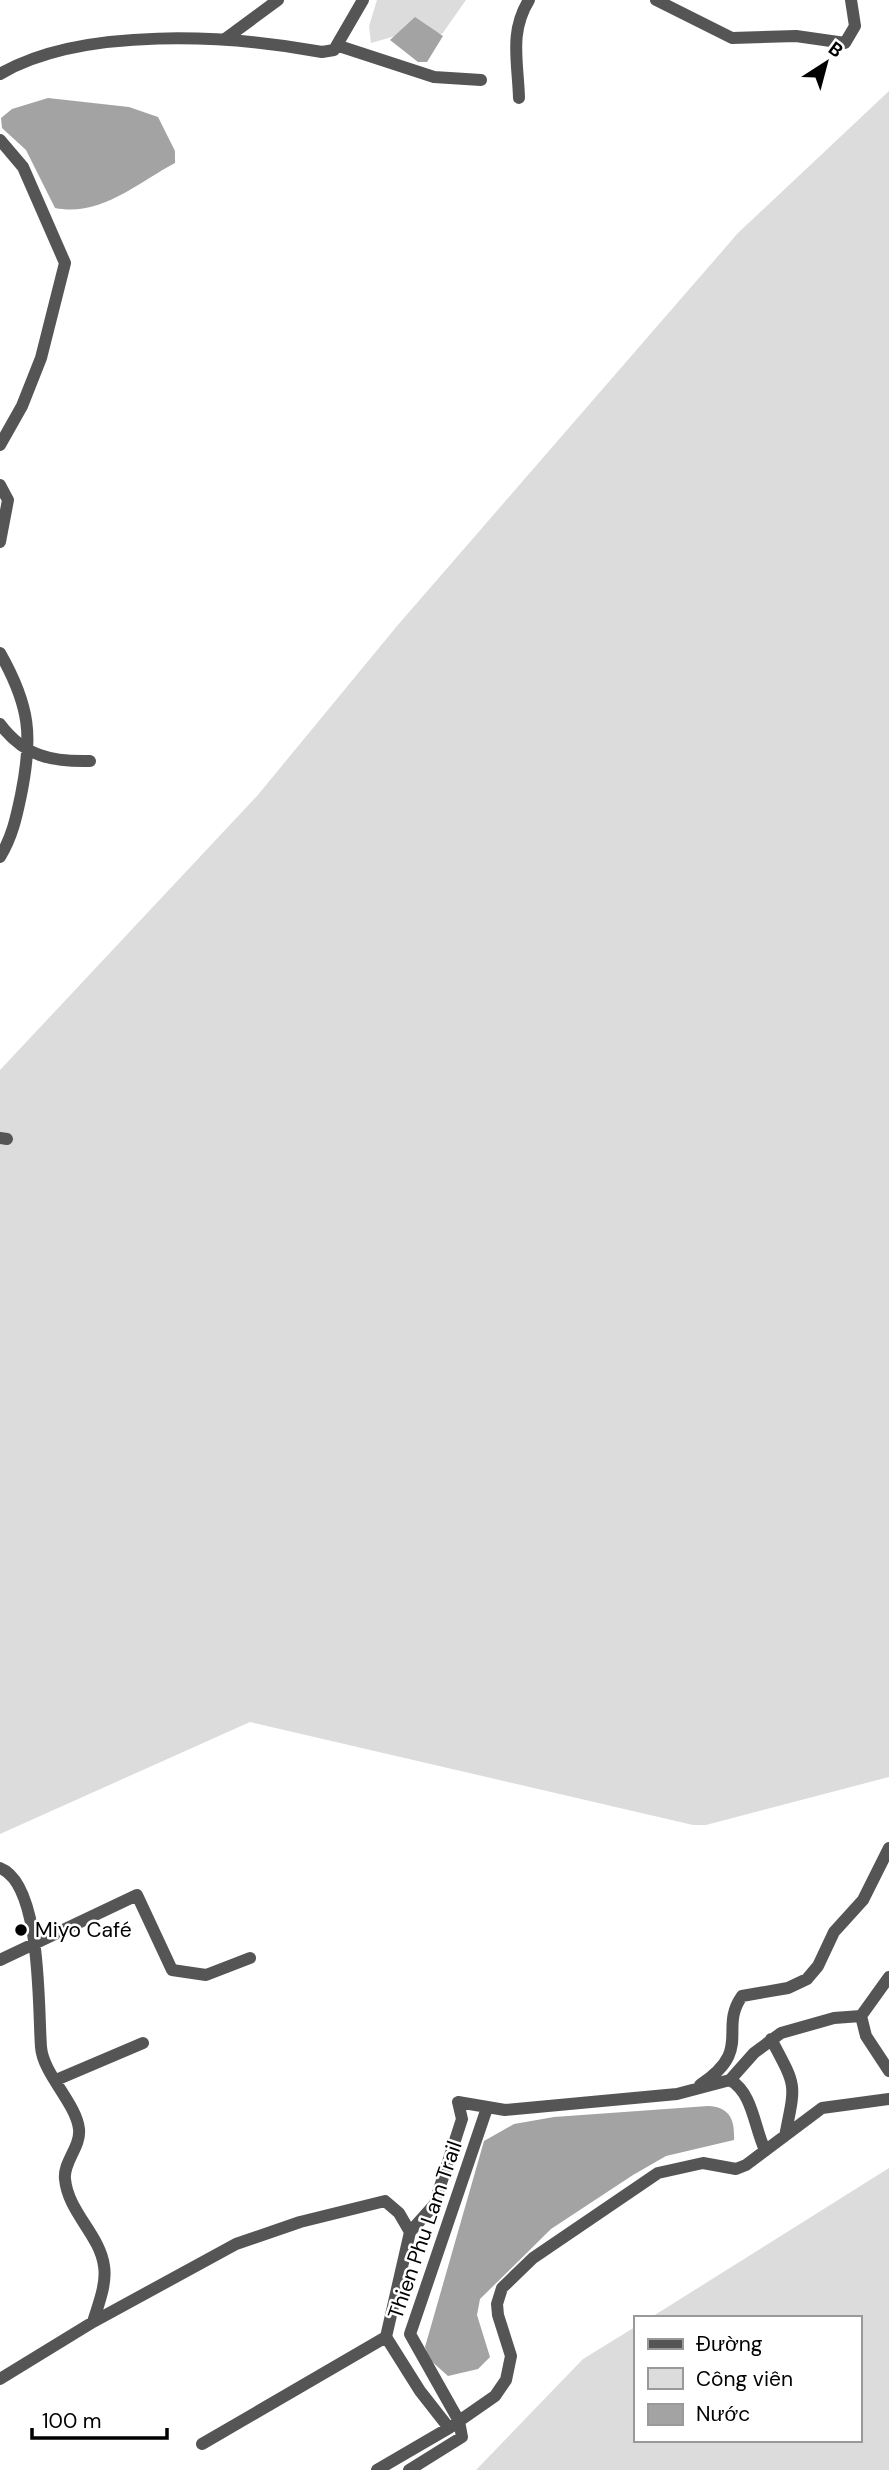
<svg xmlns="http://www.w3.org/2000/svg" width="889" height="2470" viewBox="0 0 889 2470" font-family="'DM Sans',sans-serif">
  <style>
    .green { fill: #dcdcdc }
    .water { fill: #a3a3a3 }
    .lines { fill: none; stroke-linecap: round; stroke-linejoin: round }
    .minor { stroke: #555; stroke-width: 12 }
    .poi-dot { fill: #000; stroke: #fff; stroke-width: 2.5 }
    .labels { text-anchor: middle; stroke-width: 5; stroke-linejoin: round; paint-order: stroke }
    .poi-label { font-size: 21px; fill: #000; stroke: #fff; text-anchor: start }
    .street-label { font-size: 21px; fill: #000; stroke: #fff }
  </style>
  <rect width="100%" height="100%" fill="#fff"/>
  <path class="green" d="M377,0H466L442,34L416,30L371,43L369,26Z
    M889,91V1777L706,1825H693L250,1722L0,1834V1070L257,796L397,626L738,233Z
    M889,2168V2470H476L583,2359L635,2327V2440H859V2318H650Z"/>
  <path class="water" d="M415,17L443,36L427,62H418L390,40Z
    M48,98L129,107L158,117L175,151V163C137,183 101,217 55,208L26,150L2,128L1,118L12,109Z
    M708,2106C730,2107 735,2120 734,2140L666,2156L633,2175L551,2229L480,2299L477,2315L490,2357L478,2369L448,2376L429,2359L425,2347L484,2141L514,2124L554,2117Z"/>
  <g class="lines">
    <path class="minor" d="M656,0L732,38L796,36L845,43L855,26L851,0
      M225,39L278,0
      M339,46L434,77L481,80
      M0,74C82,26 231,35 322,52L334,50L363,0
      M519,98C518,62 509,32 529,0
      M0,140L23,167L65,263L41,358L22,406L0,445
      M0,485L8,500L0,542
      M0,653C30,706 33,736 21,795C16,819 12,837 0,857
      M0,724C24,756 51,762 90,761
      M0,1138L7,1139
      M0,1868C42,1884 38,2008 41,2047C43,2074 76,2103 79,2129C81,2147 63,2162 65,2179C68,2212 100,2235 104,2266C107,2284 98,2305 93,2322
      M0,1960L137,1895L172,1970L206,1975L250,1958
      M861,2016L866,2036L889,2071
      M771,2039C797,2088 796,2082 785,2136
      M56,2080L143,2043
      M730,2080C753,2093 754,2127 765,2150
      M700,2085C754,2049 718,2030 742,1996L788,1988L807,1979L818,1966L834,1932L863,1900L889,1848
      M410,2232L434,2205L462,2119L458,2102L505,2110L677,2094L730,2080L754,2053L781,2033L834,2018L861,2016L889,1977
      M0,2379L93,2322L236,2244L300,2222L385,2201L399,2213L410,2232L386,2337L420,2391L449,2428
      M202,2444L386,2337
      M377,2470L449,2428L495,2396L506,2380L511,2356L498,2315L497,2304L502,2288L533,2258L658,2173L703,2163L736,2169L746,2165L822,2108L889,2099
      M409,2470L462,2437L459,2421L410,2334L487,2108"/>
  </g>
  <circle class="poi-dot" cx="21" cy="1930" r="7"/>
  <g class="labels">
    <g class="poi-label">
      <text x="35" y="1937">Miyo Café</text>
    </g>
    <g class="street-label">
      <text transform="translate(425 2230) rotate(-71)" y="7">Thien Phu Lam Trail</text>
    </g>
  </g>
  <rect x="634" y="2316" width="228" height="126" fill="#ffffff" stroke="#999999" stroke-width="2"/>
  <rect x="648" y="2339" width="35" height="10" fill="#555555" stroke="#999999" stroke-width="2"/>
  <text x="696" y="2351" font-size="21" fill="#000000">Đường</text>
  <rect x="648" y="2368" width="35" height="21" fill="#dcdcdc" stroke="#999999" stroke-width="2"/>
  <text x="696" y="2386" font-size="21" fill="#000000">Công viên</text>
  <rect x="648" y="2404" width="35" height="21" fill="#a3a3a3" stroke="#999999" stroke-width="2"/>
  <text x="696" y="2421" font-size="21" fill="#000000">Nước</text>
  <g transform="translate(826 63) rotate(36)" stroke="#ffffff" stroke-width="5" paint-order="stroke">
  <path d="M0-5L12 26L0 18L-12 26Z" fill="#000000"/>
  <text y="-10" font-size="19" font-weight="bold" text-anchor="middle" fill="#000000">B</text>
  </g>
  <path d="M32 2428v10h135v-10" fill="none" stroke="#000000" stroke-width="3.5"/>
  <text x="42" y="2428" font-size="21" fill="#000000" stroke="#ffffff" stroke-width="5" paint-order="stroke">100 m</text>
</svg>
